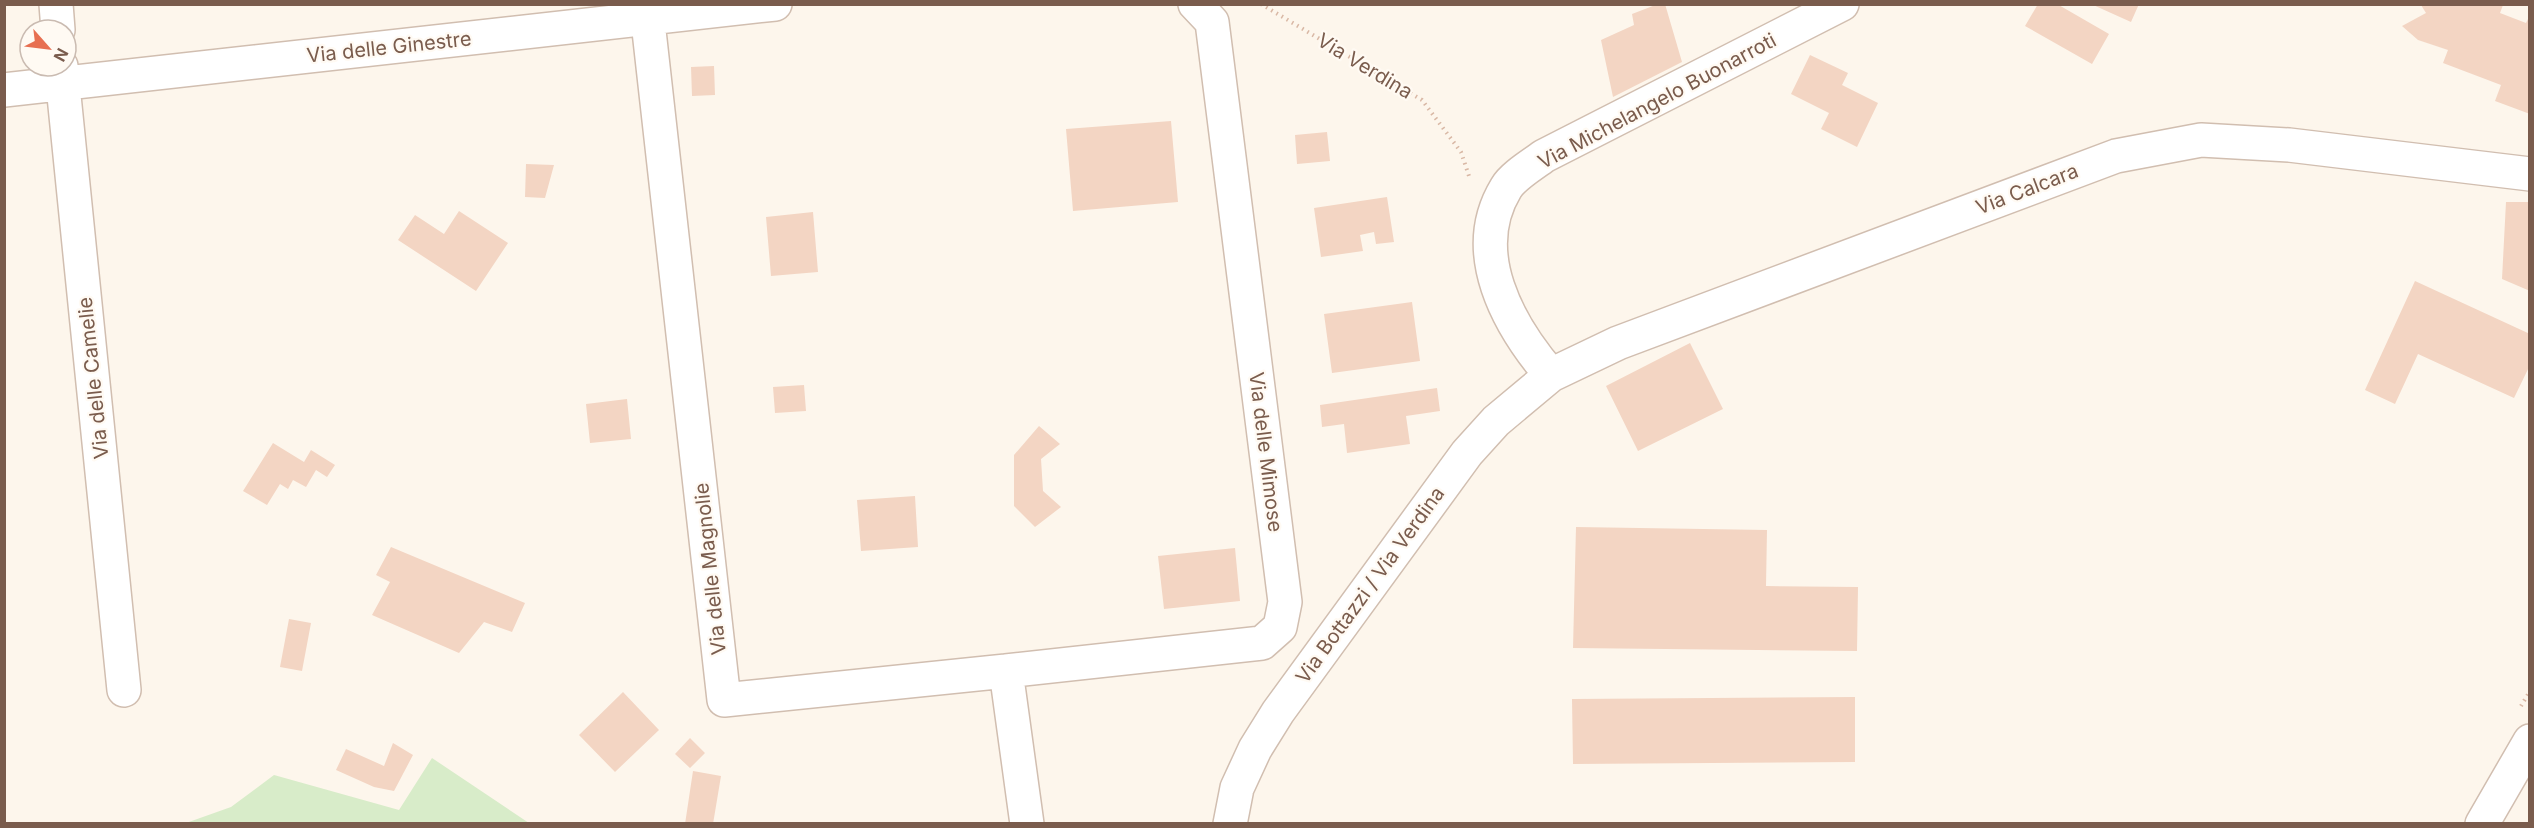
<svg xmlns="http://www.w3.org/2000/svg" width="2534" height="828" viewBox="0 0 2534 828" font-family="Inter,sans-serif">
  <style>
    .green { fill: #d8ecc9 }
    .building { fill: #f3d5c3 }
    .lines { fill: none; stroke-linecap: round; stroke-linejoin: round }
    .minor-casing { stroke: #d1beb0; stroke-width: 36 }
    .tertiary-casing { stroke: #d1beb0; stroke-width: 36 }
    .path { stroke: #d9b8a5; stroke-width: 4; stroke-dasharray: 1.5 4.5; stroke-linecap: butt }
    .minor { stroke: #fff; stroke-width: 33 }
    .tertiary { stroke: #fff; stroke-width: 33 }
    .labels { text-anchor: middle; stroke-width: 4.5; stroke-linejoin: round; paint-order: stroke }
    .street-label { font-size: 20px; fill: #7a5c4d; stroke: #fffaf3 }
  </style>
  <rect width="100%" height="100%" fill="#fdf6ec"/>
  <path class="green" d="M432,758L529,823H186L231,807L274,775L399,810Z"/>
  <path class="building" d="M1658,4H1665L1682,62L1613,97L1601,40L1634,25L1632,14Z
    M2038,4H2057L2109,34L2092,64L2025,26Z
    M2091,4H2139L2131,22Z
    M2421,5H2503L2500,13L2526,23L2530,15V114L2495,101L2501,85L2443,63L2448,50L2418,40L2402,26L2426,13Z
    M1810,55L1848,73L1842,85L1878,103L1857,147L1821,129L1829,113L1791,94Z
    M714,66L715,95L692,96L691,67Z
    M1171,121L1178,202L1073,211L1066,129Z
    M1327,132L1330,161L1297,164L1295,135Z
    M526,164L554,165L545,198L525,197Z
    M1387,197L1394,242L1376,244L1374,232L1360,235L1363,251L1321,257L1314,208Z
    M2506,202H2530V291L2502,279Z
    M459,211L508,243L476,291L398,240L415,215L444,234Z
    M813,212L818,272L771,276L766,217Z
    M2415,281L2530,334V365L2514,398L2418,354L2395,404L2365,390Z
    M1412,302L1420,361L1332,373L1324,314Z
    M1690,343L1723,409L1638,451L1606,386Z
    M804,385L806,411L775,413L773,387Z
    M1437,388L1440,411L1406,416L1410,444L1347,453L1344,424L1322,427L1320,405Z
    M627,399L631,439L590,443L586,404Z
    M1039,426L1060,444L1041,459L1043,491L1061,507L1035,527L1014,506V455Z
    M273,443L304,462L311,450L335,465L327,477L316,470L306,487L293,480L288,489L280,484L267,505L243,491Z
    M915,496L918,547L861,551L857,500Z
    M1576,527L1767,530L1766,586L1858,587L1857,651L1573,648Z
    M391,547L525,603L512,632L484,622L459,653L372,615L390,582L376,575Z
    M1235,548L1240,601L1164,609L1158,556Z
    M289,619L311,623L302,671L280,667Z
    M623,692L659,730L615,772L579,735Z
    M1855,697V762L1573,764L1572,699Z
    M690,738L705,753L690,768L675,754Z
    M393,743L413,755L394,791L374,787L336,770L346,749L384,766Z
    M693,771L721,776L713,824H685Z"/>
  <g class="lines">
    <g class="minor-casing">
      <path id="minor" d="M56,4L58,30
        M646,4L724,700L1006,671L1027,824
        M61,66L124,690
        M4,90L775,4
        M1551,375C1508,325 1467,252 1506,188C1513,176 1532,165 1544,156L1842,4
        M1006,671L1262,643L1280,627L1285,602L1212,22L1195,4
        M1230,824L1237,788L1255,749L1278,712L1467,453L1496,421L1551,375L1618,343L2116,156L2201,140L2289,145L2530,174"/>
    </g>
    <g class="tertiary-casing">
      <path id="tertiary" d="M2482,824L2530,741"/>
    </g>
    <path class="path" d="M1261,4L1422,100L1461,152L1470,179
      M2521,706L2530,691"/>
    <use href="#minor" class="minor"/>
    <use href="#tertiary" class="tertiary"/>
  </g>
  <g class="labels">
    <g class="street-label">
      <text transform="translate(389 47) rotate(-6)" y="7">Via delle Ginestre</text>
      <text transform="translate(1365 66) rotate(31)" y="7">Via Verdina</text>
      <text transform="translate(1657 101) rotate(-28)" y="7">Via Michelangelo Buonarroti</text>
      <text transform="translate(2027 189) rotate(-21)" y="7">Via Calcara</text>
      <text transform="translate(93 378) rotate(-96)" y="7">Via delle Camelie</text>
      <text transform="translate(1266 452) rotate(83)" y="7">Via delle Mimose</text>
      <text transform="translate(710 569) rotate(-96)" y="7">Via delle Magnolie</text>
      <text transform="translate(1370 585) rotate(-54)" y="7">Via Bottazzi / Via Verdina</text>
    </g>
  </g>
  <rect width="2534" height="828" fill="none" stroke="#7a5c4d" stroke-width="12"/>
  <g transform="translate(48 48) rotate(118)"><circle r="28" fill="#fffaf3" stroke="#cabbb1" stroke-width="1.5"/>
  <path d="M0-4.5L10 22L0 15L-10 22Z" fill="#e76f51"/>
  <text y="-9" font-size="16" font-weight="bold" text-anchor="middle" fill="#7a5c4d">N</text>
  </g>
</svg>
